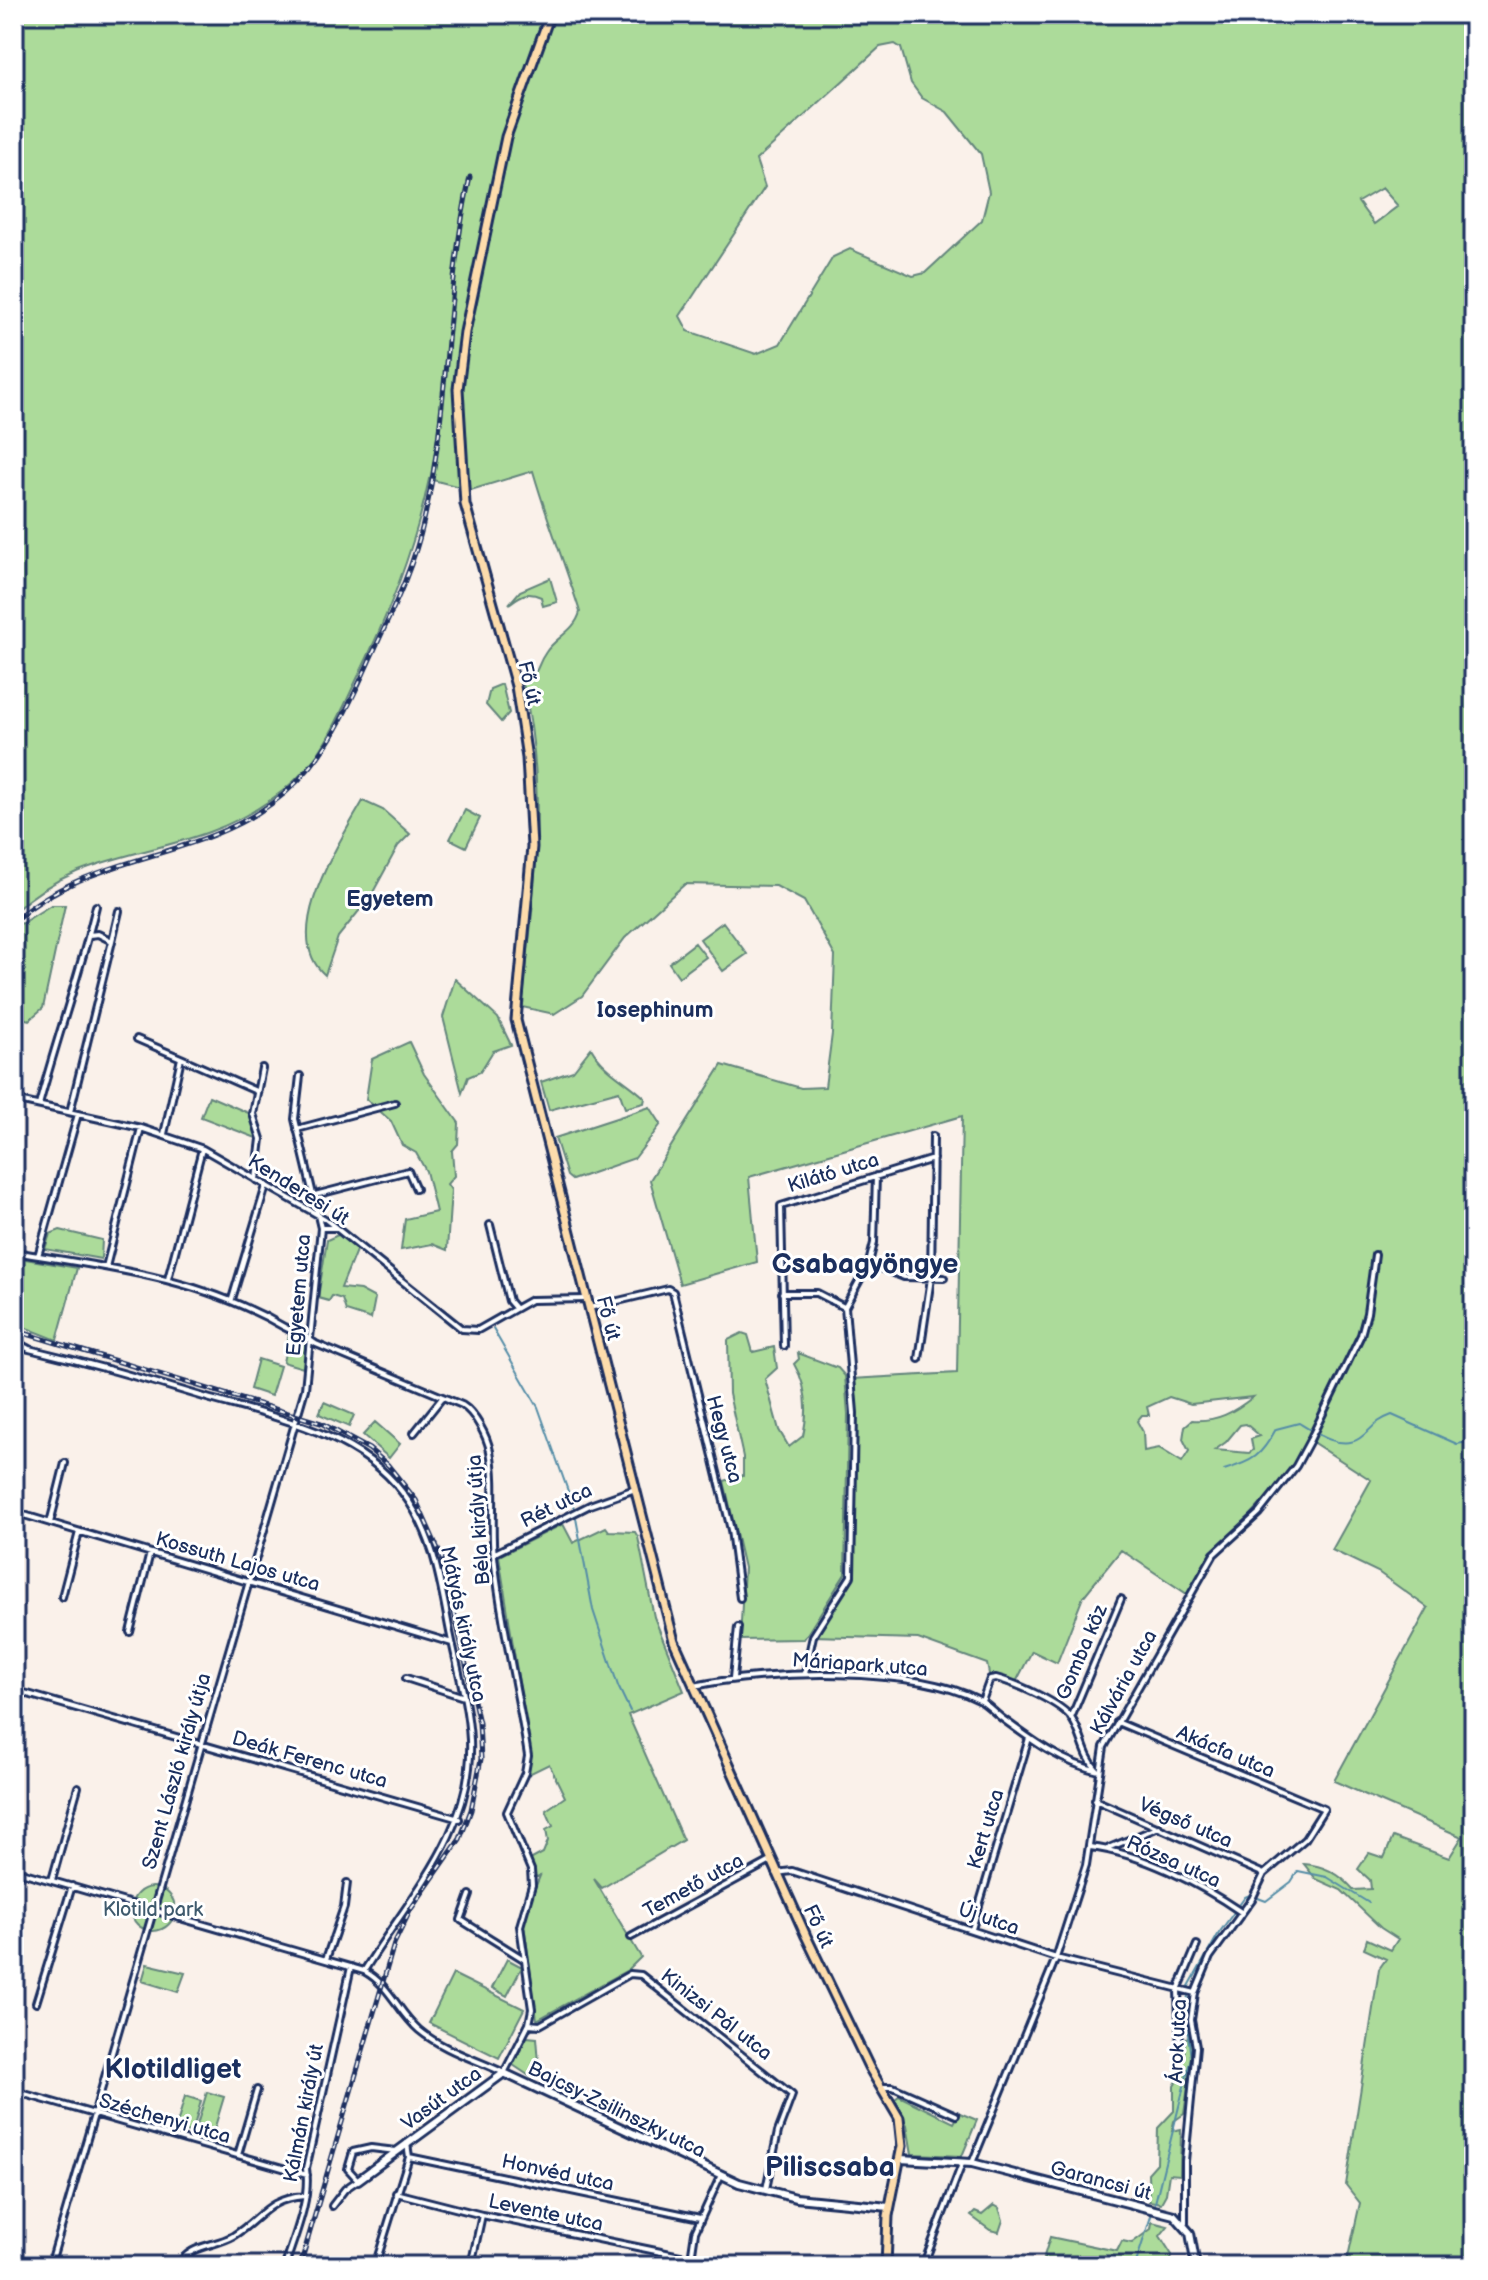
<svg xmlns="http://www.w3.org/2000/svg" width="1488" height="2280" viewBox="0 0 1488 2280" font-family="'Balsamiq Sans',sans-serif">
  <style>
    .green { fill: #acdb9a; stroke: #64857c; stroke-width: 2; fill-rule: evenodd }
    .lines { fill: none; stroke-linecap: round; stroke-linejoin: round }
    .stream { stroke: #558da7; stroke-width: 2 }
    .street-casing { stroke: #1b2f5e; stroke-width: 10 }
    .secondary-casing { stroke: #1b2f5e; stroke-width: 12 }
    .primary-casing { stroke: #1b2f5e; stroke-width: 13 }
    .street { stroke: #fff; stroke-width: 4 }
    .secondary { stroke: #fff; stroke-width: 6 }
    .primary { stroke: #fddcac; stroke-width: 7 }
    .rail-casing { stroke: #1b2f5e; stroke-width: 5 }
    .rail { stroke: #fff; stroke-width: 2; stroke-dasharray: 6; stroke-linecap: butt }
    .labels { text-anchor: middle; stroke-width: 6; stroke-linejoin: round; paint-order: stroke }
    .street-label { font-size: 20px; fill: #1b2f5e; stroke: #fff }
    .park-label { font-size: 20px; fill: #3f5a6d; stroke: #fff }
    .neighbourhood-label { font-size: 22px; font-weight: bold; fill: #1b2f5e; stroke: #fff }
    .district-label { font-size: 28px; font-weight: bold; fill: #1b2f5e; stroke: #fff }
  </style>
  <rect width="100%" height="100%" fill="#faf1ea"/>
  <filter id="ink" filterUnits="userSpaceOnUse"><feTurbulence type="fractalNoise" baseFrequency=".0125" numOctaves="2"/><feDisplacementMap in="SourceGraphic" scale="16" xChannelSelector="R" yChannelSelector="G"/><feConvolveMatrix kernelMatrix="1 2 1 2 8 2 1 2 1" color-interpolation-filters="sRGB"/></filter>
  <g filter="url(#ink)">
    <path class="green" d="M14,14H1474V2266H1346L1360,2203L1346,2185L1379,1969L1386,1959L1364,1949L1367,1939L1391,1950L1398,1939L1381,1928L1341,1890L1316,1879L1304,1864C1324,1865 1341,1875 1354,1890L1371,1889L1370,1880L1358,1869L1369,1853L1384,1858L1393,1837L1449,1858L1462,1837L1334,1781L1428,1608L1378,1572L1332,1550L1371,1480L1309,1440C1275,1498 1222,1538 1187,1594L1121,1550L1083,1597L1057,1663L1032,1651L1013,1688L990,1679L987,1664L918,1639L813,1636L851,1576L854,1413L851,1379L957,1373L962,1116L749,1177L757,1262L680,1284L650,1180L722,1065L801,1088L825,1087L832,1034L835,956L804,901L776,886L685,884L625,938L582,996L554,1014L522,1007C534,898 548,791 523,683C544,667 534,669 546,652C556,637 575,631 580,612C565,564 547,520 533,471L471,490L429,479C414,552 387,618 354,685C343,708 332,734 317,755C291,791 250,817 209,832C138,858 73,857 14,912ZM895,44L901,48L911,83L922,98L947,112L981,154L989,192L982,220L925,273L913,276L850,249L833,257L780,344L756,354L688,331L680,316L765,187L756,160L880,47ZM1382,188L1398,206L1374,224L1358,202ZM1169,1397L1191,1404L1253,1397C1234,1412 1217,1422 1192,1420L1185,1426L1183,1439L1189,1451L1182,1462L1159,1448L1144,1451L1143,1432L1137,1421L1142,1415H1149L1147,1407ZM1246,1424L1260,1436L1251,1439L1253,1450L1249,1453L1215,1450L1226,1442L1240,1425Z
      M550,578L557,602L543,606L541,597C526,590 520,596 509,604L520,591Z
      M502,684L509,713L501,722L486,705L490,689Z
      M363,801L383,810L410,834L398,846L371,896L338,937L325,975C278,934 340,842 363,801Z
      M465,810L480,818L466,847L450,839Z
      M51,905H65L43,1008L29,1020L14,1016V928Z
      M723,922L747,954L723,971L700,939Z
      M695,943L706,957L679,977L669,963Z
      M455,979L498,1018L511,1045L493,1051L480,1072L468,1077L462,1093L443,1017Z
      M409,1042L424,1074L459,1123L458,1144L452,1151L454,1176L447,1184L451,1190L447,1250L432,1244L401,1250L405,1219L436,1212L426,1171L416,1153L402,1145L391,1121L366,1099L372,1059Z
      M591,1048C605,1072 625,1079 645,1098L644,1103L625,1108L619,1091L549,1110L541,1082L573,1071Z
      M209,1096L251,1114L259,1139L201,1117Z
      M650,1107L661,1124L635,1158L572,1180L567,1176L555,1138Z
      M60,1230L102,1240L101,1259L45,1249L50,1234Z
      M340,1234L357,1248L341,1288L360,1290L375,1298L371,1319L346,1311L342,1299L332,1296L329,1301L318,1298L327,1240Z
      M14,1257L77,1268L57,1340L14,1323Z
      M290,1330L306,1339L303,1368L283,1362Z
      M742,1333L748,1335L753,1352L774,1347L777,1368L765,1379L779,1430L789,1447L803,1436C809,1409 806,1384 794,1364L799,1359L798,1353L838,1368L845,1376L848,1414L845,1574L804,1639L740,1640L744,1568L724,1481L743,1476V1457L729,1394L728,1340Z
      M258,1359L280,1366L271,1396L250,1389Z
      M324,1402L354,1415L349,1427L319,1414Z
      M375,1422L400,1444L389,1458L363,1435Z
      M563,1524L573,1543L606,1527L609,1531L635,1532L638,1537L654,1617L684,1691L628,1715L683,1840L602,1888L594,1879L641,1957L628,1970L537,2020L523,1917L540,1876L536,1877L530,1860L543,1853L548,1841L546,1830L553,1826L546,1810L565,1797L549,1764L529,1774L527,1734L499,1556Z
      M131 1909a22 22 0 1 1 44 0a22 22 0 1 1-44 0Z
      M507,1959L522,1967L507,1996L492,1988Z
      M147,1964L185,1973L178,1992L142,1981Z
      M453,1974L524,2009L499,2058L429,2023Z
      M527,2037L537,2038L539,2062L531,2077L513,2065Z
      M1191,2037L1193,2053L1184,2114L1174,2121L1172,2131L1181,2129L1180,2175L1169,2174L1166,2194L1161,2203L1149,2201L1148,2173L1157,2163L1158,2128L1174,2111V2086L1184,2070L1176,2061L1184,2056L1185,2038Z
      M207,2092L224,2097L214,2130L197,2125Z
      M185,2096L201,2101L192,2133L176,2128Z
      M899,2096L954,2123L960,2113L977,2120L962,2156L912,2154L907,2125L895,2099Z
      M994,2205L999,2208L1003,2220L999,2232L990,2230L971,2216L975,2212L982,2215Z
      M1152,2222L1168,2226L1160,2236L1172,2255L1170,2266H1041L1050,2237L1117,2251L1122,2241L1132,2243L1151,2229Z"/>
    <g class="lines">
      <path class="stream" d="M493,1329L538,1407L574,1508
        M1224,1470C1254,1461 1261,1456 1276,1429L1299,1423C1315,1433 1341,1451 1360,1438C1374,1428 1373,1422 1392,1415L1457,1444L1474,1441
        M576,1518L593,1610L618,1686L630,1711
        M1188,1988L1219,1933L1245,1897L1250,1895L1266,1901L1291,1882L1298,1871L1327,1877L1369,1903
        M1154,2207L1191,2058L1186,2018L1188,1994
        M1135,2266L1152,2213"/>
      <g class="street-casing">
        <path id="street" d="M112,941L119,911
          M137,1039L181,1058L164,1134
          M181,1058L256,1091
          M14,1100L141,1128L203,1149L325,1219L462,1329L478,1330L531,1300L587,1299
          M39,1105C57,1037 80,974 96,906
          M70,1112L112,941L98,934L89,935
          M297,1129L395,1103
          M256,1180L261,1139L253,1114L262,1068
          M315,1195L408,1171L416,1189
          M490,1225L509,1301L515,1308
          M321,1228H336
          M14,1252C107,1267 201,1278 284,1327C296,1333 305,1336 316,1344L462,1405C475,1413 487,1436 490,1451C497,1486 490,1521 494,1556C501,1624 518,1689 528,1756L525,1773L507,1812L531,1870L532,1885L520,1926L532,2009L529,2024L504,2073C477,2060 443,2050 419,2030C398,2012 390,1985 364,1971L14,1870
          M38,1256L78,1114
          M869,1263L904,1277L944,1278
          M106,1267L141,1128
          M168,1279L202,1149
          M782,1293H817L844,1307
          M232,1299L266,1186
          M589,1308L668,1289L673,1292L731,1530L740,1598
          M14,1341L29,1349C88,1363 146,1379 204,1397C272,1417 357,1432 402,1492C433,1532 440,1579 449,1627C456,1664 468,1702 470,1740C474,1832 408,1898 364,1971
          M784,1346L781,1206L933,1159
          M919,1359L931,1278L933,1136
          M414,1433L442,1398
          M14,1512L452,1643
          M50,1523L65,1463
          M493,1554L590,1505L635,1489
          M62,1597L79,1532
          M130,1632L150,1553
          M805,1673L813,1636L851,1576L854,1413L845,1307L869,1263L874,1243L876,1176
          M406,1678L464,1697
          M733,1678L738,1627
          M694,1686C767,1670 912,1666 979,1700C987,1704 995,1713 1003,1719C1033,1741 1062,1763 1099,1771
          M14,1690L459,1819
          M982,1701L990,1679L996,1678C1015,1683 1062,1703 1072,1719C1083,1736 1083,1755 1097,1770
          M1071,1718L1121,1599
          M1117,1722L1324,1809L1305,1839L1264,1874L1252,1899L1210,1957L1195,1993L1191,2020L1196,2047L1185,2161V2223
          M1095,1800L1264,1874
          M1090,1847C1141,1853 1200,1884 1241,1912
          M1109,1848L1159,1827
          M776,1873L792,1871L1056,1958L1195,1993
          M52,1880L78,1787
          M470,1895L461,1920L525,1960
          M972,1929L1029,1738
          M631,1937L771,1861
          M326,1959L344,1907L347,1883
          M36,2003L72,1886
          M529,2024L540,2025L630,1974L641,1975L792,2095L778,2132L766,2189
          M1180,2053L1178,1990L1197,1945
          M881,2087H893L956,2115
          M14,2091L307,2175
          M238,2155L257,2090
          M409,2157L700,2218
          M972,2163L1056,1958L1086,1865L1104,1747L1214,1554L1259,1513L1296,1466L1310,1440L1361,1335L1367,1313L1375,1255
          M396,2193L482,2215L690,2258
          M332,2206L345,2189L358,2180L348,2169L353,2152L371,2148L396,2151
          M50,2266L305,1389L321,1228L295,1119L300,1076
          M178,2266C189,2244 214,2247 233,2236C261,2219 266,2199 304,2196
          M285,2266C294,2237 311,2199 306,2169L351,1967
          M375,2266L409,2157L407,2143
          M471,2266L482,2215
          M690,2266L695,2232L720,2177
          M923,2266L962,2164"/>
      </g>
      <g class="secondary-casing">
        <path id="secondary" d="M900,2159L972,2163L1174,2215L1190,2233L1196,2266
          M358,2180L504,2073L739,2183L796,2198L889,2207"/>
      </g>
      <g class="primary-casing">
        <path id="primary" d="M550,14L506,137L465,332L458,389L465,504L516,686L527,758L532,847L516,1020L674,1641L806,1936L869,2067L899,2118L902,2146L888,2216L886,2266"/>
      </g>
      <use href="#street" class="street"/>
      <use href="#secondary" class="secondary"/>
      <use href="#primary" class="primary"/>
      <g class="rail-casing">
        <path id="rail" d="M14,921C88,854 193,861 271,804C320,769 343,719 367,666C388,619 413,571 424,520C450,407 445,289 470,177
          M14,1330L321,1423L369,1449L388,1465L416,1500L442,1558L479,1723L481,1759L471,1810L460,1839L411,1909L394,1944L300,2266"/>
      </g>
      <use href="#rail" class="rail"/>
    </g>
  </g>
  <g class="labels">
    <g class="street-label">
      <text transform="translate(530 683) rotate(77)" y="7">Fő út</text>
      <text transform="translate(833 1172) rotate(-17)" y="7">Kilátó utca</text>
      <text transform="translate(299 1189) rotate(32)" y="7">Kenderesi út</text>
      <text transform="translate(298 1295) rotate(-85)" y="7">Egyetem utca</text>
      <text transform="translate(609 1318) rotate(75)" y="7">Fő út</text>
      <text transform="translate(725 1439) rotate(75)" y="7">Hegy utca</text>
      <text transform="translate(556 1505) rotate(-26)" y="7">Rét utca</text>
      <text transform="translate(478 1520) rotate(-94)" y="7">Béla király útja</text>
      <text transform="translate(238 1561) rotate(16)" y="7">Kossuth Lajos utca</text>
      <text transform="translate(464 1624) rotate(78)" y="7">Mátyás király utca</text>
      <text transform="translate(1081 1652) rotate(-67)" y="7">Gomba köz</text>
      <text transform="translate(860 1664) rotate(4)" y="7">Máriapark utca</text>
      <text transform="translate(1123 1682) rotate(-61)" y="7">Kálvária utca</text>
      <text transform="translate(1226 1751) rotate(23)" y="7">Akácfa utca</text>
      <text transform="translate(310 1759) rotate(16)" y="7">Deák Ferenc utca</text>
      <text transform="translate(176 1771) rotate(-74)" y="7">Szent László király útja</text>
      <text transform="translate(1186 1822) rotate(23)" y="7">Végső utca</text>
      <text transform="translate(985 1829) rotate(-73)" y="7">Kert utca</text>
      <text transform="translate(1174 1861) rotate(24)" y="7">Rózsa utca</text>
      <text transform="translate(693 1885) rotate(-29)" y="7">Temető utca</text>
      <text transform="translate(989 1918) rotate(19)" y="7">Új utca</text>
      <text transform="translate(819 1926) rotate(65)" y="7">Fő út</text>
      <text transform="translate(717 2014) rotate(38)" y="7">Kinizsi Pál utca</text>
      <text transform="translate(1177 2041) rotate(-87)" y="7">Árok utca</text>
      <text transform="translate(441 2098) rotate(-36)" y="7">Vasút utca</text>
      <text transform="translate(617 2109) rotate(26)" y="7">Bajcsy-Zsilinszky utca</text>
      <text transform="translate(303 2113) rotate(-79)" y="7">Kálmán király út</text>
      <text transform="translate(165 2118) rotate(16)" y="7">Széchenyi utca</text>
      <text transform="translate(558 2172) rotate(12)" y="7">Honvéd utca</text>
      <text transform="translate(1101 2180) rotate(15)" y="7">Garancsi út</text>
      <text transform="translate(546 2212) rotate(12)" y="7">Levente utca</text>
    </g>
    <g class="park-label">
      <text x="153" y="1916">Klotild park</text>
    </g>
    <g class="neighbourhood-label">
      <text x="390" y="906">Egyetem</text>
      <text x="655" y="1017">Iosephinum</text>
    </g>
    <g class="district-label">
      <text x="865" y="1273">Csabagyöngye</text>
      <text x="173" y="2078">Klotildliget</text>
      <text x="830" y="2176">Piliscsaba</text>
    </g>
  </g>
  <rect width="1488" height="2280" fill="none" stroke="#fff" stroke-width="48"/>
  <rect x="24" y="24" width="1440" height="2232" fill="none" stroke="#1b2f5e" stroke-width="3" filter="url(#ink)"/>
</svg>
